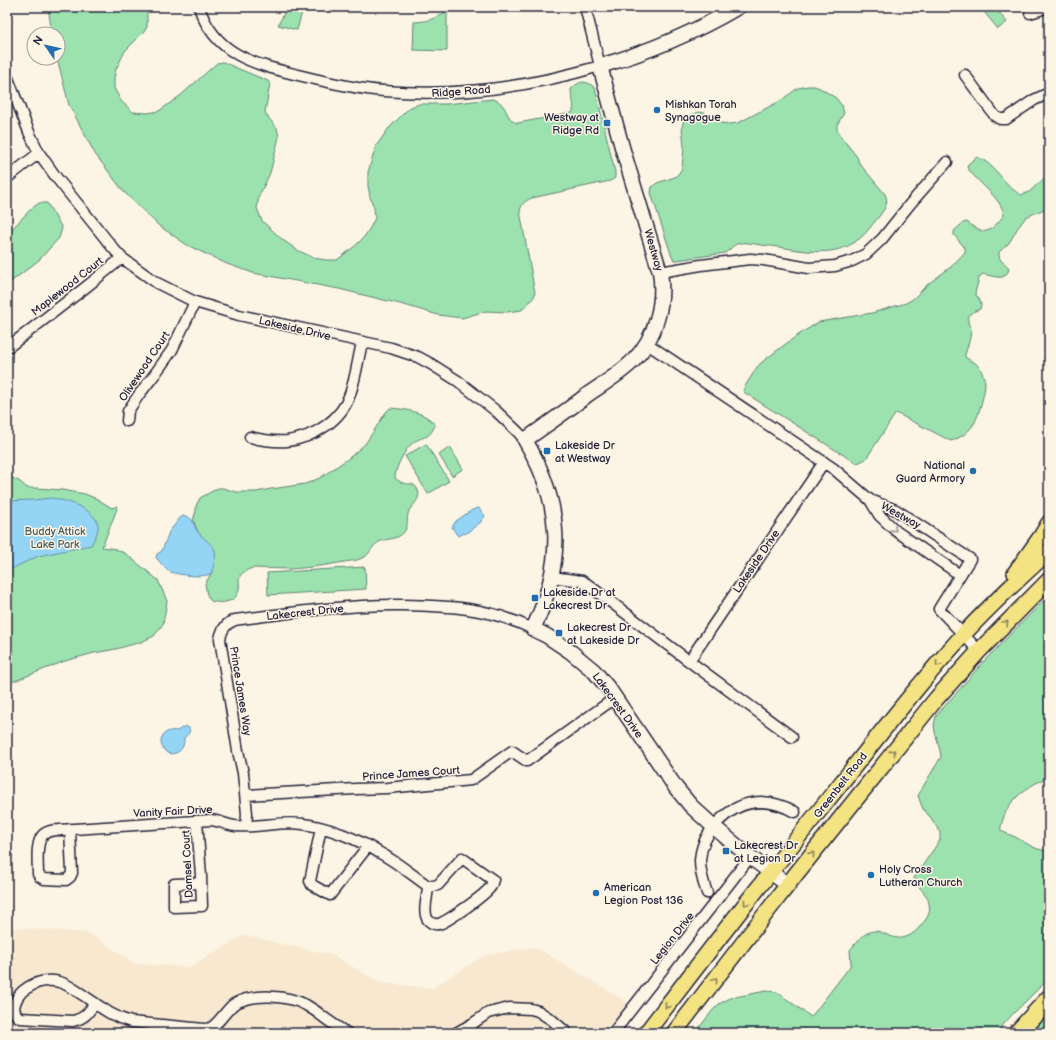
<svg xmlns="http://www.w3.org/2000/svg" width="1056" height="1040" viewBox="0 0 1056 1040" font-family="'Balsamiq Sans',sans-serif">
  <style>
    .built { fill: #f8e8d0 }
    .green { fill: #9ce2af; stroke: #5f8275 }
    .water { fill: #94d5f6; stroke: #668dab }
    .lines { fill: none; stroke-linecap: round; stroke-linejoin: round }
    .street-casing { stroke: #22223b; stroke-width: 13 }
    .secondary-casing { stroke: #22223b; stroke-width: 17 }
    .primary-casing { stroke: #22223b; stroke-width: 18 }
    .highway-casing { stroke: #22223b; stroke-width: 21 }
    .street { stroke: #fcf5e5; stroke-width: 10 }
    .secondary { stroke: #fcf5e5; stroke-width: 14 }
    .primary { stroke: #f4e382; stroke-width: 15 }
    .highway { stroke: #f4e382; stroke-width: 18 }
    .oneway { stroke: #9a9698 }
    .oneway2 { stroke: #8b825e }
    .poi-dot { fill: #1f6fb2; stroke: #fcf5e5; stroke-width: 1.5 }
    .labels { text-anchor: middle; stroke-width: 3; stroke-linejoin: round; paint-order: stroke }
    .street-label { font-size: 11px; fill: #22223b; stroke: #fcf5e5 }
    .poi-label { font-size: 11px; fill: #22223b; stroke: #fcf5e5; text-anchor: start }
    .park-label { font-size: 11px; fill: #475c5e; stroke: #fcf5e5 }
  </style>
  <rect width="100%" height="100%" fill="#fcf5e5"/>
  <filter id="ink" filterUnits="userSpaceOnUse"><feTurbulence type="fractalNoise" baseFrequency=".025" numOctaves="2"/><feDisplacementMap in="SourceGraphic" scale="8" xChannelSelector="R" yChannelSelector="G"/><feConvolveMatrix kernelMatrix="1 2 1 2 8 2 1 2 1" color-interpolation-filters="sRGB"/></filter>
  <g filter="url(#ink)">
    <path class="built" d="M7,927L89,933L136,964L189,967L244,935L332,955L381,983L432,988L485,955L535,947L634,1006L613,1033H116L7,1027Z"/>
    <path class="green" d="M48,7H147V27L144,32L125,51L116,69L114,78V88L121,101L133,112L148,113L159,111L180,96L217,63L223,62L239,69L268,81L270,84L265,112L267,116L277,128L279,137L270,173L259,196L257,208L262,221L283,240L297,250L314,258L326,260H337L355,246L364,237L370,228L375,218L374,208L370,197L368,186V172L376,146L389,128L406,111L411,107L419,104H446L493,99C509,103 505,122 518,123L572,113C576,106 571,97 571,89C580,81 585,79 595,88L615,172V178L610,181L532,198C525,201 522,203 520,211L535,293L534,297L522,310L507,312L486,311L462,318L438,315L404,305L339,289L253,273L227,264L187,245L158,225L124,192L95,154L69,105L57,58L58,34H52Z
      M980,7H1000V14L1007,22L998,29Z
      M287,8L302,12L297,30L278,25Z
      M447,11V51L413,50L414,22C430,21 434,19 447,11Z
      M808,86H814L820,88L836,98L842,106L844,113L837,125V129L839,134L857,157L859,163L885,194C890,204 883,211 877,219C871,226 866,234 859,239C831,262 793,247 761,245C754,244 744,241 737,244C733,245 730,250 725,253L677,260H674L672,257L651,193L652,187L657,183L675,177L679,173L682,168L684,147L682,127L684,119L690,115L698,112L705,113L714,119L721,123L729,124L738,123L780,101L798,88Z
      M977,157C995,163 1005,187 1021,195L1029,192L1049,174V207L1026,217L1017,229L1009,243L999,252C998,262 1005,262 1009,268L1008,272L1003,277C996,278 989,275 982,274L979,278L975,293C978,299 983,301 980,309C975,311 966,314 968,321C968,324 970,326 971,330C971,338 967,347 965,355V357C970,361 976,362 980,368C982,372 985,379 985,383C985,392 979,414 975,422C970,431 961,438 951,441L896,413L866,459L860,462L856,463L745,393L743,390L744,388L757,367L761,363C780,348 798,334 819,322L872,313L906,303L913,299L927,285L952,266L965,252V248L954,235V231L963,223L967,222C971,225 976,229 981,231C990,234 999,221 1004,215C1002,198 976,182 967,167L968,164Z
      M39,203H47L62,228L59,238L39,260L7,285V234L30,210Z
      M390,408C404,409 427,412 435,425C429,440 424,435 414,442C405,448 395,468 395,478C398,481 402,483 406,484C410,484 413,483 416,487C424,497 413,504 409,511C406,517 409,526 404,532C398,540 387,538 379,542C371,546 370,556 362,558C357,561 350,561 344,562C328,565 307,568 290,569C278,569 265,568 253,568C249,569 242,572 240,576C238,581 240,585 239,589C237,603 221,604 211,601L207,595L205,584L212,572L203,538L198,532L193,520L196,511V506L200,498L218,488H223L236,492H256L271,489L305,484L320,478L349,458L365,444L375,429L386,412Z
      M426,444L449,481L428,494L405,456Z
      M450,447L463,469L452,476L439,455Z
      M7,476L19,481L27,488H38L62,490L85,494L97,499L112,508L118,506L102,547L116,549L126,554L158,580L167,601L163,624L154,636L141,642L116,649L94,653L65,661L7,684Z
      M365,567L366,589L268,595L267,573Z
      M1049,595V776C1045,780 1041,781 1036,783C1021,792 1008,802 1003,819C1002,824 1000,827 1001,831C1007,834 1014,836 1019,839C1029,845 1036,850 1049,851V978L1011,1016L996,1033H695L713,1010L719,1004L730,998L766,991L777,992L811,1017L851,965L850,950C855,944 862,934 870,932C877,929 881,933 888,935C902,942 913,936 922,924C927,919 931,912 929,904C929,901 927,896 924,893C921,888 915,885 914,878L940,840V832L931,818L923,809L918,796L924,785L941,757L940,751L935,732L934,725L936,716L986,659Z
      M1049,1014V1033H1029L1048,1015Z"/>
    <path class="water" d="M51,498C64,500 95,508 98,525C99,532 94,539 91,545L38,556L7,571V501L33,500Z
      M478,508H479L485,516L481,521V522L465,534L464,533L459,536L457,535L452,527L456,521L472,510Z
      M183,516C193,515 193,526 198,532C203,539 212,543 215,551C216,554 215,559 214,563C213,566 213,572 210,574C204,578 178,575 171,572C164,570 161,562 156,558L157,554L162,551L169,532L180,518Z
      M185,726L189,728C191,733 187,735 184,738C185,749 177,756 167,753C155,743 162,728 177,731Z"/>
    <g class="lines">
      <g class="street-casing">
        <path id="street" d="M199,7C215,55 254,64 298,75C326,82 355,89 384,91C457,97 530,87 600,66L585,7
          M1030,13L1049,7
          M965,75L995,116L1000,119H1006L1034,100L1049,93
          M7,76L29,132L39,153L56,177L113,248L122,258L157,283L195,302L239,315L391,348L418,357L431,364L458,381L496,411L518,432L525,440
          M7,178L39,153
          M660,272L701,265L750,259L764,260L809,268L835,266L852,261L866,254L882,239L910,204L947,162
          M646,343L834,469L870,500L879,515L896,531L960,575
          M7,348L86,287L122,258
          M127,421L128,411L138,396L155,374L172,350L195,302
          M250,437C262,440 274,442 287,441C313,438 342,420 350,394C356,377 358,359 362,343
          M870,500L896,510L970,559L939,609L979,651
          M552,577L582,581L587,584L689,661L792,737
          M689,661L824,462
          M246,795L356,789L387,788L471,780L512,751L527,761L615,698
          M197,821L201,876L202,906L174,907V884L201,883
          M246,826L247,814L243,773L238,751L220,639C222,629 226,623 235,620C289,613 342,605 396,605C447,606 485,606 533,629
          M321,828L310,881L312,885L330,895L368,846
          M70,829L72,873L70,877L66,880L44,879L40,877L38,874C38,863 35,841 44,834C48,831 54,830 59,830L211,820C220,821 227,825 235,826C258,828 280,821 303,824C328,827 358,839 380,853C397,862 412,875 428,886C428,896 422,912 428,920C431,923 435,925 439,924C448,921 487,894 491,886C492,884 492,882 493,880L462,858L438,885L433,886H428
          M707,893C703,882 700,871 700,860C701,846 706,835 716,824C739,799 766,796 795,812
          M95,1003C88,1013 85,1018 73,1021L20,1018C8,1011 17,994 27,988C36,982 48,979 59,982C68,984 75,990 83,995C99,1006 112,1017 131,1022L204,1029C206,1029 208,1029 210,1028C217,1026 226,1010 234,1004C253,993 287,995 306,1005C313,1009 320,1014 326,1019C333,1024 340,1029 347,1033
          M456,1033L472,1024L488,1013L509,1008L531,1009L538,1011L552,1020L567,1033
          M613,1033L750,857"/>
      </g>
      <g class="secondary-casing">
        <path id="secondary" d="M738,7C694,33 648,52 600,66L622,147L660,272C665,303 656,337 634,360C620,374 603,384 587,395C567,411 546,425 525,440C563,504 565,562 533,629L547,636L571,652L594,671L609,689L676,788L691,806L714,827L750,857L788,885"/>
      </g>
      <g class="primary-casing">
        <path id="primary" d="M1015,573L1042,535L1049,523
          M646,1033C704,957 763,881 823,806C869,748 914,689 963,635C990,605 1020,578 1049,551
          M674,1033L796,874L936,699L979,651L1049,580"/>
      </g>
      <g class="highway-casing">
        <path id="highway" d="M1018,1033L1049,999"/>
      </g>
      <use href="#street" class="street"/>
      <use href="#secondary" class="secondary"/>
      <use href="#primary" class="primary"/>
      <use href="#highway" class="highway"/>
    </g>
    <defs><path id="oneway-chevron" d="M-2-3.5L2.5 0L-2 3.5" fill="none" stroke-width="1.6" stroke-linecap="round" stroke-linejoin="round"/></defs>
    <use class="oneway" href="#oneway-chevron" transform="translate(894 529) rotate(40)"/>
    <g class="oneway2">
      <use href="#oneway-chevron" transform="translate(1006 623) rotate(-45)"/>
      <use href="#oneway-chevron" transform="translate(938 664) rotate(131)"/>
      <use href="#oneway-chevron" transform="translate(893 752) rotate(-52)"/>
      <use href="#oneway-chevron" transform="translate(812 854) rotate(-51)"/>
      <use href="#oneway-chevron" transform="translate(746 903) rotate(128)"/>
      <use href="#oneway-chevron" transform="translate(715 980) rotate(-52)"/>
      <use href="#oneway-chevron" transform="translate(667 1006) rotate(128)"/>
    </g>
  </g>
  <g class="poi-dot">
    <circle cx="657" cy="110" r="4"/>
    <rect x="603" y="119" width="8" height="8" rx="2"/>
    <rect x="543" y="447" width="8" height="8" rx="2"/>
    <circle cx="973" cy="471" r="4"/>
    <rect x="531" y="594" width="8" height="8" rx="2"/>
    <rect x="555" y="629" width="8" height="8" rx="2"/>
    <rect x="722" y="847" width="8" height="8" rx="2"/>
    <circle cx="871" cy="875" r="4"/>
    <circle cx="596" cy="893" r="4"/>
  </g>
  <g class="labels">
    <g class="street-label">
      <text transform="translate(461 91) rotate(-4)" y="4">Ridge Road</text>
      <text transform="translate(654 250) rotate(74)" y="4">Westway</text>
      <text transform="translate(67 286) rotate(-38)" y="4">Maplewood Court</text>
      <text transform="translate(295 328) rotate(13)" y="4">Lakeside Drive</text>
      <text transform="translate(144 366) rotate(-56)" y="4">Olivewood Court</text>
      <text transform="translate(901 515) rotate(29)" y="4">Westway</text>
      <text transform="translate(756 561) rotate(-56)" y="4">Lakeside Drive</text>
      <text transform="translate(305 612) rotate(-6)" y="4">Lakecrest Drive</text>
      <text transform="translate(241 691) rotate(81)" y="4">Prince James Way</text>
      <text transform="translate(618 705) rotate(54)" y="4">Lakecrest Drive</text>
      <text transform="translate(411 773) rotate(-4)" y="4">Prince James Court</text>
      <text transform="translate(840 785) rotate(-52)" y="4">Greenbelt Road</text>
      <text transform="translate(173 811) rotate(-3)" y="4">Vanity Fair Drive</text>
      <text transform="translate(187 864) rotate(-93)" y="4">Damsel Court</text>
      <text transform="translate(672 938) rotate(-52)" y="4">Legion Drive</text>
    </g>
    <g class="poi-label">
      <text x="665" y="108">Mishkan Torah<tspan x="665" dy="13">Synagogue</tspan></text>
      <text x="599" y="121" text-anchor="end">Westway at<tspan x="599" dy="13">Ridge Rd</tspan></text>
      <text x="555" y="449">Lakeside Dr<tspan x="555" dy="13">at Westway</tspan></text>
      <text x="965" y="469" text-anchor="end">National<tspan x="965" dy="13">Guard Armory</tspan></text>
      <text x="543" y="596">Lakeside Dr at<tspan x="543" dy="13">Lakecrest Dr</tspan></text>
      <text x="567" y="631">Lakecrest Dr<tspan x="567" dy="13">at Lakeside Dr</tspan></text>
      <text x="734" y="849">Lakecrest Dr<tspan x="734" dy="13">at Legion Dr</tspan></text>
      <text x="879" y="873">Holy Cross<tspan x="879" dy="13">Lutheran Church</tspan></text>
      <text x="604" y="891">American<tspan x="604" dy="13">Legion Post 136</tspan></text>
    </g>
    <g class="park-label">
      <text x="55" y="535">Buddy Attick<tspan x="55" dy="13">Lake Park</tspan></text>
    </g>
  </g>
  <rect width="1056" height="1040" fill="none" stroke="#fcf5e5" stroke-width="24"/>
  <rect x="12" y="12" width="1032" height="1016" fill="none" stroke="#22223b" stroke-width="1.5" filter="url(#ink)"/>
  <g transform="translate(46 46) rotate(304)"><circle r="19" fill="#fcf5e5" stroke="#a5a1a1"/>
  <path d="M0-3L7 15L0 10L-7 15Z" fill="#1f6fb2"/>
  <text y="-6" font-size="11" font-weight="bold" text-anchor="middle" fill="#22223b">N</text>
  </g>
</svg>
